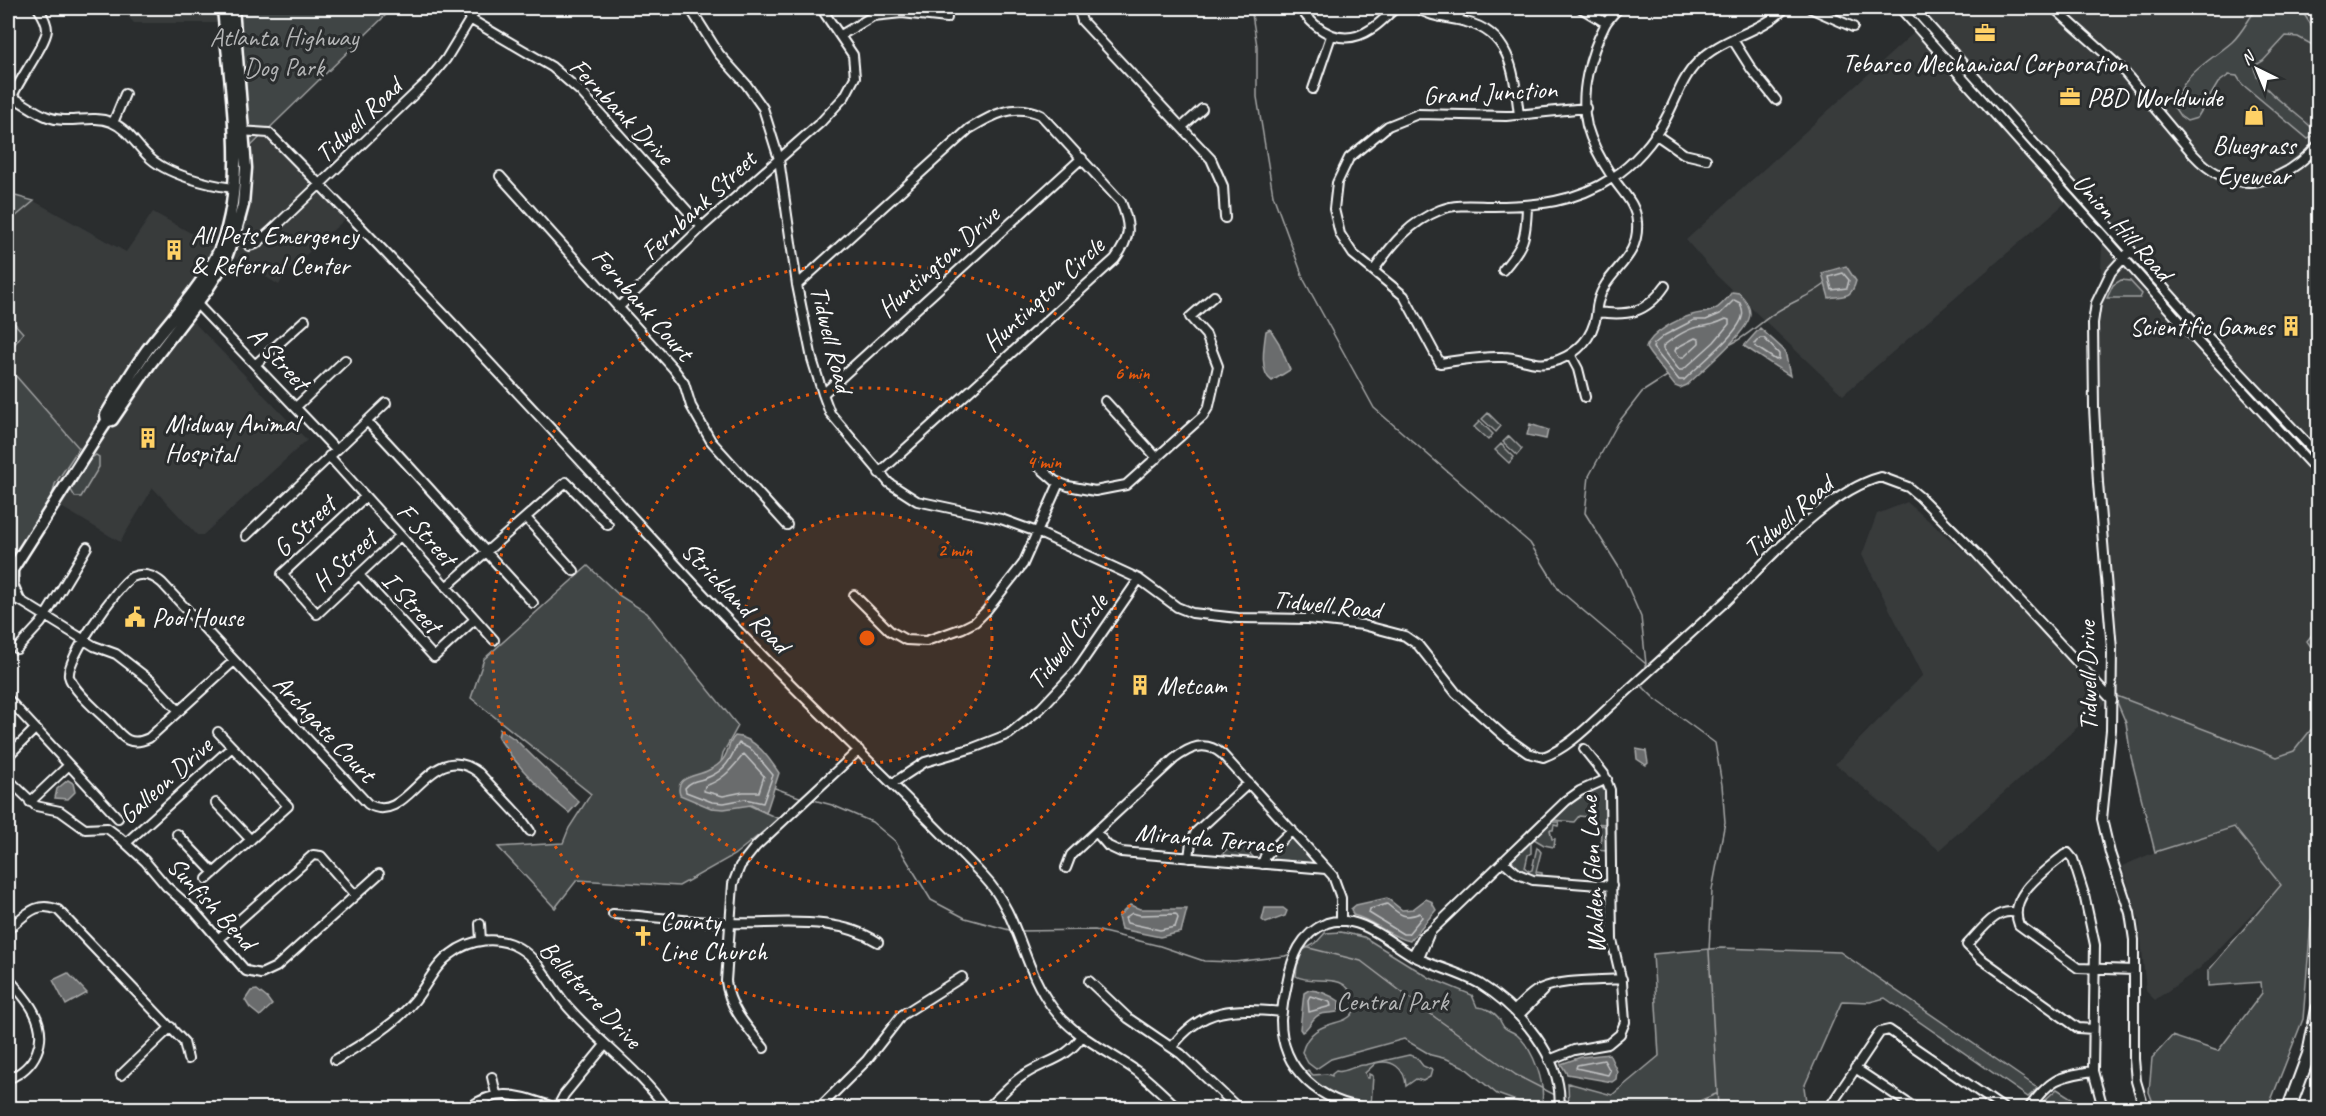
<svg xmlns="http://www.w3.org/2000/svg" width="2326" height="1116" viewBox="0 0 2326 1116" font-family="Caveat,sans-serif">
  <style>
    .built { fill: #373a3b }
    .green { fill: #414445; stroke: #a0a2a2; stroke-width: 1.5 }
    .water { fill: #6a6c6d; stroke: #a6a7a7; stroke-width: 1.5 }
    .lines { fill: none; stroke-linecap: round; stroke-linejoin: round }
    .shore { stroke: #c3c4c5; stroke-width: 1.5 }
    .stream { stroke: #a6a7a7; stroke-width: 1.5 }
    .minor-casing { stroke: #fff; stroke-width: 12 }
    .major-casing { stroke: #fff; stroke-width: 15 }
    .highway-casing { stroke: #fff; stroke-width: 16 }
    .minor { stroke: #2a2d2e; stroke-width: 8 }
    .major { stroke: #2a2d2e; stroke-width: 10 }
    .highway { stroke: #2a2d2e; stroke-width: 12 }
    .ring { fill: none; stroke: #e8590c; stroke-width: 3; stroke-dasharray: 3 6 }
    .labels { text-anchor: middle; stroke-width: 6; stroke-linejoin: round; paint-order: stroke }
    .park-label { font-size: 26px; fill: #b3b4b5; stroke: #2a2d2e }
    .poi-label { font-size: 26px; fill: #fff; stroke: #2a2d2e; text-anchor: start }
    .street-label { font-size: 26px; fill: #fff; stroke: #2a2d2e }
    .centre { fill: #e8590c; stroke: #2a2d2e; stroke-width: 3 }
    .ring-label { font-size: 18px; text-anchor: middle; font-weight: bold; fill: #e8590c; stroke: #2a2d2e; stroke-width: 6; stroke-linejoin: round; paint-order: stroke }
  </style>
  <rect width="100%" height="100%" fill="#2a2d2e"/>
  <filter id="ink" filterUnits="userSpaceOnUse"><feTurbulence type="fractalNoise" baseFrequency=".0167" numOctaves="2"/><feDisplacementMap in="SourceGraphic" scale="12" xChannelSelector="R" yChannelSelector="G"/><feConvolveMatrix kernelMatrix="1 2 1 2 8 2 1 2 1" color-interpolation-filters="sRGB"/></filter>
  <g filter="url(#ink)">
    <path class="built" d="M120,8H236L238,23H134Z
      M1941,8H2318V773L2114,695L1939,850L1835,764L1923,675L1862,555L1877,514L1907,502L2034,611L2113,694L2100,498L2098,322L2103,230L2071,198L1843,395L1717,276L1686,240Z
      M272,128L352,213L285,274L279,285L225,252L187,315L307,440L203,535H197L153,488L120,542L53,502L55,484L79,447L8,367V353L22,333L8,316V223L34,201L126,252L153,212L225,252L243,227L248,195L249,150Z
      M2234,827L2281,885L2199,969L2155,1000L2146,991L2139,920L2122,866L2155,852Z"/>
    <path class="green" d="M235,8H393L247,150Z
      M2257,8H2300L2311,25L2318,29V48L2298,37L2286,36L2263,61L2254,66C2254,87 2303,116 2317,133L2308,139L2242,84L2237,76L2229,75L2218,83L2197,118L2187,121L2180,116L2174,107C2182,73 2209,62 2232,42C2242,33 2249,18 2257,8Z
      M8,194L34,201L8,223Z
      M2121,280L2130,281L2142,294L2140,298H2107L2113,285Z
      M8,316L23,333L8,353Z
      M8,367L79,448L55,484L52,497L8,566Z
      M1488,413L1501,426L1496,432L1482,419Z
      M1480,421L1493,434L1488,440L1474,427Z
      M1509,436L1522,449L1517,455L1503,442Z
      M1501,444L1514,457L1509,463L1495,450Z
      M96,455L99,457V467L81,497H75L71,490L90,459Z
      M588,566L620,596L647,613L738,726L723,753L717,779L740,801L779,819L734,855L679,886L577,880L555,908L498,847L563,843L569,828L591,794L471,698L484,659Z
      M2318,627V657L2307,641Z
      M2114,695L2277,757L2294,751L2317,722L2318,718V876L2311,923L2303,1019L2268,1108H2155L2149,1092L2152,1058L2172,1036L2218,1051L2262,993L2261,982L2208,986V971L2281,885L2234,827L2155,852L2131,757L2126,723Z
      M1601,787L1606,792V824L1592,823L1588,817L1579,816L1574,822L1554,820L1578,797Z
      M1551,822H1559L1558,826L1554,825L1553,830H1550L1552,839H1555L1554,847L1544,845L1534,839Z
      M1598,825L1606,826V851L1598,850C1601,842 1603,833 1598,825Z
      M1291,835L1314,858L1311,864L1274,862L1270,855Z
      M1237,840L1254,858L1223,857V853Z
      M1531,842V853L1528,855L1525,868L1528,870L1527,873L1514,865L1512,860Z
      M1537,847L1541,852L1536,872L1542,873V877L1528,874L1529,871L1532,870Z
      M1341,932L1364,937L1430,978L1472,995L1477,1007C1485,1007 1495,1012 1500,1020C1500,1021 1504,1028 1505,1028C1508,1031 1513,1031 1517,1035C1534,1050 1547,1086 1541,1108H1536L1497,1094L1464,1067L1447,1059L1431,1055L1404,1039L1331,1059L1316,1069L1308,1063L1302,1052C1312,1016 1346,1029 1354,1011C1356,1006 1353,1002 1352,998C1347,970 1311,986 1296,976L1297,966L1303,950L1316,943L1325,933Z
      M1721,948L1840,952L2038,1088L2028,1097L1885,998L1870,1002L1842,1001L1804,1087L1807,1108H1569L1568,1083L1612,1095L1659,1056L1653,954Z
      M1409,1055L1416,1057L1423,1066L1432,1070L1430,1077L1423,1081L1416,1079L1406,1086C1405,1068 1392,1059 1376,1063L1365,1073L1367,1078H1369V1074L1373,1076L1371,1105C1344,1102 1323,1092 1305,1072L1308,1070L1313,1075L1327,1074L1332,1076V1074L1336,1071C1345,1074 1355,1064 1365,1065Z
      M2057,1089L2073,1099L2077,1108H2036Z"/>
    <path class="water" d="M1846,266L1856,281C1851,299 1845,295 1829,298L1822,273Z
      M1732,292L1739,293C1744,298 1750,306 1750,314C1750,331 1700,372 1687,385L1680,388L1675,386L1650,354L1646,348C1650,333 1678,319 1692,315C1700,312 1707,314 1715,309C1722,306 1727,298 1732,292Z
      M1760,328L1785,351L1790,376L1744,346Z
      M1270,329L1279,343L1290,370L1272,381C1259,373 1264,345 1266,331Z
      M1530,424L1548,430L1546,439L1527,435Z
      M500,729L516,740L579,802L569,813C542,792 516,765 498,737Z
      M735,736C755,737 769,758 779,773L766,813L751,805L724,809L711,808L680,795C674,775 697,777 709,770C731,760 725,746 735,736Z
      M1636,749L1646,751L1648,763L1646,765L1637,759Z
      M68,780L73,783L75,792L68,799L55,798L57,789Z
      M1387,898L1402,910L1413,909L1426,899L1431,901L1436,910L1410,941C1389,937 1374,920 1353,915L1351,909L1356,905Z
      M1130,905L1140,909H1187L1181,932L1160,937L1121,929L1118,917Z
      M1265,908H1283L1287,911L1285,916L1266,923L1262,920Z
      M68,973L87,993L66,1005L53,980Z
      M257,990L267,998L272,1005L260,1016L250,1008L245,1000L251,991Z
      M1309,990C1320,990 1330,995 1339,1001V1009L1337,1012C1332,1013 1325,1013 1321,1014C1312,1016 1310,1028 1302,1032L1300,1029L1304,993Z
      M1609,1054L1617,1071L1616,1079L1612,1082L1567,1074L1561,1064L1581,1057Z"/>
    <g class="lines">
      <path class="shore" d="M1843,273L1849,280L1847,288L1832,290L1829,277Z
        M1734,300L1740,303C1742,308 1744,312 1742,317C1738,334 1698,366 1684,380H1679L1653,348L1654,344L1665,335L1694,320H1706L1720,314Z
        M1726,319L1729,320V324L1714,342L1683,370H1679L1663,349V346C1672,339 1687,329 1698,327C1709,326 1716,324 1726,319Z
        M1695,338L1699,339V343L1684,357H1680L1675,351L1676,348Z
        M1760,338H1764L1779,354V359L1776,360L1756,347L1755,343Z
        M739,743L752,750L773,775L763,803L745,799L724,803L712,802L686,792L685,788C692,779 702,781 711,776C730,767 730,756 739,743Z
        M744,754L764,776L759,792H743L723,796L704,791L705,786C724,780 732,768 744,754Z
        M1387,904C1399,914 1404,920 1420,913L1422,917L1408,934H1403L1369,913L1370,909Z
        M1132,913L1140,915L1176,914L1178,918L1175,927L1160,930L1127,923L1125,918Z
        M1310,996L1330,1002L1331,1006L1309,1012L1308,1000Z
        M1604,1060L1610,1071L1608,1075L1576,1068L1577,1065Z"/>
      <path class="stream" d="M1251,8L1257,46V97L1273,195L1304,280L1374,408L1530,543L1559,590L1646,664
        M1729,345C1749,336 1764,318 1783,308C1797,300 1811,295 1824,285
        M1640,675L1646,664L1641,617L1620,569L1585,513L1589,476L1618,423L1642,392L1667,376
        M1639,683L1654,698L1715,743L1722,785L1725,822L1712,890L1709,951L1718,1108
        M775,788L802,798
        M810,799L832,805L872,822L895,841L931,900L965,918L1013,931
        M1018,931L1095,930L1160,946L1204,961L1234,962L1285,956L1293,953
        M1303,948L1305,947L1361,961L1436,1018L1516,1075L1557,1096
        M1561,1098L1582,1108
        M1683,1108L1716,1094"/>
      <g class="minor-casing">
        <path id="minor" d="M690,8L719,54L746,84L763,108L779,159L797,285L812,359L823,394L830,413L889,483L917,501L1001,519L1037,532L1139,579L1177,607L1192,613L1238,618L1308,619L1363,625L1405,636L1418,645L1456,693L1504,736L1528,753L1543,757C1571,747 1593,721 1615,702C1652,668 1689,635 1726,601C1768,561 1825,492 1881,477L1908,487L1920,497L1976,553L2112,700
          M1078,8L1082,21L1211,159L1223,186L1225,218
          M1300,8C1317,32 1343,48 1371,29C1380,24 1388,14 1396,8
          M1417,8C1432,18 1448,17 1466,22C1512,33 1514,75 1519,115
          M1581,8L1606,23
          M1810,8L1853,27
          M1900,8L2200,344L2318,472
          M1913,8L2235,367L2318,455
          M2054,8L2121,68L2193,154C2233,198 2282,186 2318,145
          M470,19L552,67L581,92L702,227
          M1457,20L1462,8
          M841,35L873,16L902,13L947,18
          M1733,40L1752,70L1776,100
          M1313,89L1331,36
          M8,95C22,101 34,112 48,117C69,125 91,114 111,122C128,129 135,144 148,156C165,174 209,185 233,188
          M12,97C19,79 46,44 47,30C47,22 42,14 38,8
          M1586,108L1506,116L1418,114L1388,126L1349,158L1337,183L1334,209L1340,234L1353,254L1404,296L1440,363C1461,360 1482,356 1503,357C1521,357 1535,367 1552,362C1571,357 1588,344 1594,324C1597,317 1596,309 1598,302C1606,269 1640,261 1637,222C1636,203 1621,191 1611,175C1601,160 1592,144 1587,126C1579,94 1590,54 1605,25C1608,19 1614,13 1619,8
          M113,123L125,94
          M1182,127L1202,109
          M239,131L269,133C386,251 500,373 612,495C649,535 685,575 722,614C807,704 899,787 984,877C1020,915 1022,967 1052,1007C1074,1037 1109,1051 1138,1072C1152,1083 1165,1096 1178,1108
          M1655,134L1684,154L1706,159
          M500,176L673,368L684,383L691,406L711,441L787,525
          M249,246L256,244L271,231L428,81L446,59L477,8
          M2131,250L2111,272L2096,303L2093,323L2094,407L2098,483L2112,649L2111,730L2102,819L2110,853L2130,913L2134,940V1059L2136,1081L2144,1108
          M1374,270C1392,244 1410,222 1440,210C1457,203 1476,206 1494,206C1536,206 1576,202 1612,178C1633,165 1654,141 1666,118C1676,100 1682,78 1697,63C1721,37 1761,33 1785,8
          M1503,270C1524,245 1526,239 1527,206
          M797,285L969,129C992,115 1015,102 1041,115L1121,202C1131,227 1131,237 1115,259L879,473
          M194,301L336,450
          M619,307L702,227L821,122L845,96L855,77L853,55L821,8
          M1597,312C1627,316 1646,314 1665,286
          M1571,356L1578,369L1585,397
          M256,364L305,320
          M823,394L1082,158
          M1105,401L1157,458
          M296,407L345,360
          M367,421C424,481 477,543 533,603
          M329,456L494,640
          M1038,466L1055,481L1068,486L1095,491L1126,485L1203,416L1209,406L1218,366L1206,335L1190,317L1214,296
          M365,497L282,574L317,614L400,536
          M526,518L574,571
          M246,536L386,403
          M359,575L434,657L474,620
          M446,587L566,482L608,525
          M8,593L94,646L116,654L151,681L179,711
          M854,595L890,631L906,640L926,641L963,628L975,622L986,611L1023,564L1059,483
          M17,649L41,623L87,547
          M234,661L149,738C130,747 123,738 111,724C100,713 72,690 69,676C66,659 118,585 132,577C143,572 154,576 162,583L368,804C409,829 429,734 479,773L520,817L530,831
          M8,699L118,818
          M8,756L35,729
          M8,779L36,806L60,811L85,829L107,828L119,837L145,861L166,886L194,911L246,971L261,974L276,967L379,874
          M893,783L925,762L973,748L1009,734L1041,708L1075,672L1139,579
          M30,802L69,765
          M216,803L250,839
          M1096,832L1108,846L1121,852L1326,869
          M177,834L214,873
          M126,843L232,747
          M1189,858L1191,842L1196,832L1249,783
          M1503,861L1518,874L1533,880L1612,886
          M1262,864L1265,856L1292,830
          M1066,868L1071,855L1174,759C1190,747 1205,740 1222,754L1333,876L1341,898V921
          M207,879L288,806L218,732
          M2016,913C1996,907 1981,931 1967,945L1980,958L2078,1028L2093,1029
          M613,914C651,917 690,921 728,923C777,925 835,914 878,942
          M480,924L481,941
          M8,929C25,916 36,900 58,910L184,1042L188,1059
          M1430,932L1566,801L1580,791L1607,779
          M218,939L313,855L321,856L355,895
          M1413,955L1423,937L1430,932L1419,958
          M8,978C17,989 28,1000 34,1012C49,1041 35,1068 8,1079
          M1089,981L1128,1018L1181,1054L1238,1108
          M1514,1011C1522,1003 1530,993 1540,989C1562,979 1598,981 1622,979
          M1519,1015L1543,991
          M1172,1047C1202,1006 1236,1008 1282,1012
          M764,1048C747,1027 729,1008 726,981L733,884L740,866L756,846L859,750
          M335,1060C364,1043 394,1026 415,1000C427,985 435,965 451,954C470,939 498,935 519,948C541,961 552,989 568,1007C600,1043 639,1070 666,1108
          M1549,1060L1574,1050L1608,1044L1620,1034L1625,1022L1622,982L1612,940L1610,790L1604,774L1584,749
          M1855,1068L1915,1108
          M121,1075L171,1027
          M492,1077L496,1094
          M468,1108C500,1085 522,1097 557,1108
          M557,1108L564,1095L605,1045
          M819,1108L867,1060L902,1015L962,977
          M987,1108C1000,1097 1012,1081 1027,1073C1048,1060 1067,1059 1082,1036
          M1368,1108C1321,1103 1281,1070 1281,1020C1282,1008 1284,996 1287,984C1292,957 1300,934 1327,923C1357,912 1389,942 1413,956C1435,967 1459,972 1480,984C1519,1008 1565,1060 1559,1108
          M1829,1108L1880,1032L1889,1030L2003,1108
          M2029,1108C2049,1080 2058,1076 2093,1071
          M2103,1108L2093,1071L2095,945L2084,894L2073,859L2068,853L2064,855C2045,871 2007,895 2019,925L2078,968L2134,970"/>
      </g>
      <g class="major-casing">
        <path id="major" d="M107,421L106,415C119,393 132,371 147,350C170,320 197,292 215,259C251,192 229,81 223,8
          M12,568V585L18,599
          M8,576L101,430L107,421L112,420L150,364L206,291L224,263L237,227L243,205L246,168L233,8"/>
      </g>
      <g class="highway-casing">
        <path id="highway" d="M2289,1108L2309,1054L2318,1009"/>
      </g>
      <use href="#minor" class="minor"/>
      <use href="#major" class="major"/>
      <use href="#highway" class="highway"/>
    </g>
  </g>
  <circle cx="867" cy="638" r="125" fill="#e8590c" fill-opacity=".12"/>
  <g class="ring">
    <circle cx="867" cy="638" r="125"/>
    <circle cx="867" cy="638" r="250"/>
    <circle cx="867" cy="638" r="375"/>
  </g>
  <defs>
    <g id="office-bare" transform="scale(1.62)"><path d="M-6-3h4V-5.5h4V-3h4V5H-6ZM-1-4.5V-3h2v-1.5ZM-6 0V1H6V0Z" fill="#ffd166" stroke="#2a2d2e" stroke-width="2.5" paint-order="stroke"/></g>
    <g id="shop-bare" transform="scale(1.62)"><path d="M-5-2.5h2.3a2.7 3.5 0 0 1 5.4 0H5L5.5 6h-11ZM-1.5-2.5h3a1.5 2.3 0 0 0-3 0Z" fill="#ffd166" stroke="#2a2d2e" stroke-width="2.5" paint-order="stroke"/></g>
    <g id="building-bare" transform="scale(1.62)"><path d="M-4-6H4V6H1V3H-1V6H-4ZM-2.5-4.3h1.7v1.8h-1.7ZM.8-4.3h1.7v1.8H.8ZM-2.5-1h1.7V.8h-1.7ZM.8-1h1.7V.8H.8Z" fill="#ffd166" stroke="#2a2d2e" stroke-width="2.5" paint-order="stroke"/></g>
    <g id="civic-bare" transform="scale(1.62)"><path d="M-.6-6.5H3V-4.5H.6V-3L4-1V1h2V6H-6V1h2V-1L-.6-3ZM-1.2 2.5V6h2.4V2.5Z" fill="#ffd166" stroke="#2a2d2e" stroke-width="2.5" paint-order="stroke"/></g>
    <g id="church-bare" transform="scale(1.62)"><path d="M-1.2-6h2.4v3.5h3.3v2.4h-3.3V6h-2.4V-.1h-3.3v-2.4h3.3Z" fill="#ffd166" stroke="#2a2d2e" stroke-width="2.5" paint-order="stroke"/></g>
  </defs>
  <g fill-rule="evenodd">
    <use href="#office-bare" x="1985" y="33"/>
    <use href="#office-bare" x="2070" y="97"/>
    <use href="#shop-bare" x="2254" y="115"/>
    <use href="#building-bare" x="174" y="250"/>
    <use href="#building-bare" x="2291" y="326"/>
    <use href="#building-bare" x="148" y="438"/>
    <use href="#civic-bare" x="135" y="617"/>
    <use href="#building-bare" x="1140" y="685"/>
    <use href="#church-bare" x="643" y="936"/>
  </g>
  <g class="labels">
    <g class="park-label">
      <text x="284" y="46">Atlanta Highway<tspan x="284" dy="30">Dog Park</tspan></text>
      <text x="1392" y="1010">Central Park</text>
    </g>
    <g class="poi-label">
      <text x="1985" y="72" text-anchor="middle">Tebarco Mechanical Corporation</text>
      <text x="2087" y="106">PBD Worldwide</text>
      <text x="2254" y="154" text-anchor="middle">Bluegrass<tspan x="2254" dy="30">Eyewear</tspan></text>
      <text x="191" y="244">All Pets Emergency<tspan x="191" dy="30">&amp; Referral Center</tspan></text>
      <text x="2274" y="335" text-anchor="end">Scientific Games</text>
      <text x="165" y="432">Midway Animal<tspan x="165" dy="30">Hospital</tspan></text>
      <text x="152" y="626">Pool House</text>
      <text x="1157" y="694">Metcam</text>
      <text x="660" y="930">County<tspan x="660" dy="30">Line Church</tspan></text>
    </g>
    <g class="street-label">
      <text transform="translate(1490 92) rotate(-3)" y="9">Grand Junction</text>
      <text transform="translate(622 111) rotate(46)" y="9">Fernbank Drive</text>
      <text transform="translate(358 120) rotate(-44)" y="9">Tidwell Road</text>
      <text transform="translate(698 205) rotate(-43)" y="9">Fernbank Street</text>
      <text transform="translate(2123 227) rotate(48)" y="9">Union Hill Road</text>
      <text transform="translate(938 261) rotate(-42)" y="9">Huntington Drive</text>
      <text transform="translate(1043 294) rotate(-43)" y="9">Huntington Circle</text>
      <text transform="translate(643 304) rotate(49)" y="9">Fernbank Court</text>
      <text transform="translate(832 339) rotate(76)" y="9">Tidwell Road</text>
      <text transform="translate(279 358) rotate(47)" y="9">A Street</text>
      <text transform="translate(1788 516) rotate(-41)" y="9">Tidwell Road</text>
      <text transform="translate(304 526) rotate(-44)" y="9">G Street</text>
      <text transform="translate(427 534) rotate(48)" y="9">F Street</text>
      <text transform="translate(344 560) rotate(-43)" y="9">H Street</text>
      <text transform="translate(736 597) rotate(46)" y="9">Strickland Road</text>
      <text transform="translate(412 602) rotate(47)" y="9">I Street</text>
      <text transform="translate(1327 604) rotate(6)" y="9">Tidwell Road</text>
      <text transform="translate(1067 641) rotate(-52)" y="9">Tidwell Circle</text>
      <text transform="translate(2087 676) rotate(-91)" y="9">Tidwell Drive</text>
      <text transform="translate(325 728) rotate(47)" y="9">Archgate Court</text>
      <text transform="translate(165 780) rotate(-42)" y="9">Galleon Drive</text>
      <text transform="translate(1209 838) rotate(5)" y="9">Miranda Terrace</text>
      <text transform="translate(1592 875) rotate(-93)" y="9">Walden Glen Lane</text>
      <text transform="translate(212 903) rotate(47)" y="9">Sunfish Bend</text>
      <text transform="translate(591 994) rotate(47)" y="9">Belleterre Drive</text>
    </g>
  </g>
  <circle cx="867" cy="638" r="9" class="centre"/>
  <g class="ring-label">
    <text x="1132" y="379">6 min</text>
    <text x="1044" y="468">4 min</text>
    <text x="955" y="556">2 min</text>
  </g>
  <rect width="2326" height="1116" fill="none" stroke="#2a2d2e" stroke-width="30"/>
  <rect x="15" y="15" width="2296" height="1086" fill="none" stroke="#fff" stroke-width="2" filter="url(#ink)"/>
  <g transform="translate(2257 69) rotate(317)" stroke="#2a2d2e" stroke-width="4.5" paint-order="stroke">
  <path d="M0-4.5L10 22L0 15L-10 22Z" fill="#ffffff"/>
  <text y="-9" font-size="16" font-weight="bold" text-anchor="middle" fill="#ffffff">N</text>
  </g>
</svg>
